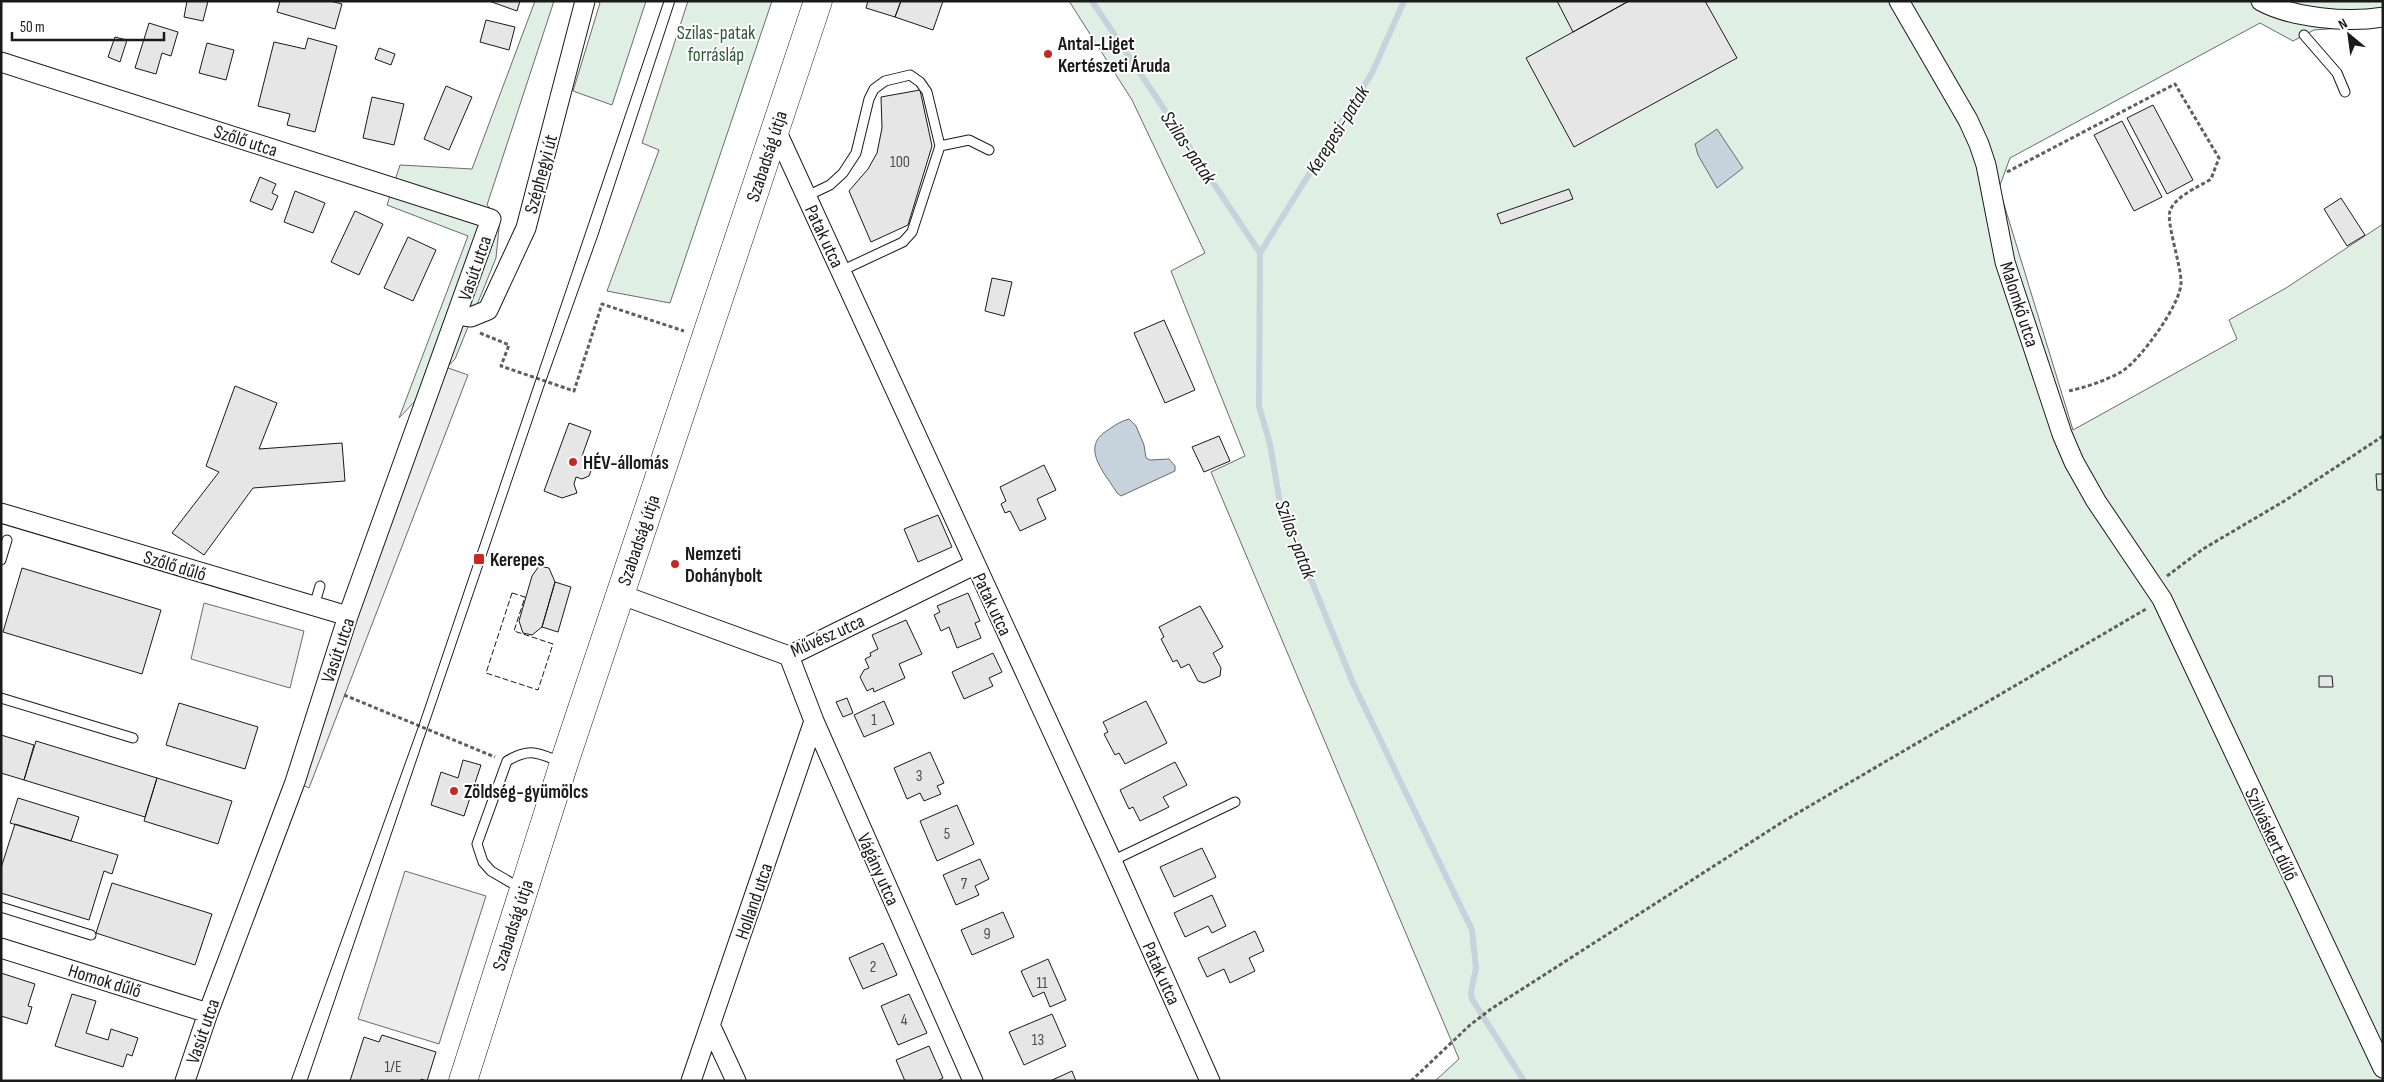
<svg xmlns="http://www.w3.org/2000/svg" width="2384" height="1082" viewBox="0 0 2384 1082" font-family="'Sofia Sans Condensed',sans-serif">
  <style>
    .green { fill: #e0efe3; stroke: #6a6a6a }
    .parking { fill: #ededed; stroke: #6a6a6a }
    .water { fill: #c6d2dc; stroke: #6a6a6a }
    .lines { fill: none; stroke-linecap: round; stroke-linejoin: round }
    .stream { stroke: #c6d2dc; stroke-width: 6 }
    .building { fill: #e6e6e6; stroke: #1a1a1a }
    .service-casing { stroke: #1a1a1a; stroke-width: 11 }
    .minor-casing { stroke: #1a1a1a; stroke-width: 21 }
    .primary-casing { stroke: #1a1a1a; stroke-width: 29 }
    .path { stroke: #5f5f5f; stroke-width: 3; stroke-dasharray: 4 2.5; stroke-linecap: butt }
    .service { stroke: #fff; stroke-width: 9 }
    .minor { stroke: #fff; stroke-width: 19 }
    .primary { stroke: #fff; stroke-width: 28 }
    .tram { stroke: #1a1a1a; stroke-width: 1 }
    .fence { stroke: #1a1a1a; stroke-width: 1; stroke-dasharray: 6 2.5; stroke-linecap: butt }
    .poi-dot { fill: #c62828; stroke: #fff; stroke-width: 2 }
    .labels { text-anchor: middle; stroke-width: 4; stroke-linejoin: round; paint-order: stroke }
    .number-label { font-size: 16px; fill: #4d4d4d }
    .park-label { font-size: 19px; fill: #2b5a34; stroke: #fff }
    .poi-label { font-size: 19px; font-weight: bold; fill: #1a1a1a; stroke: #fff; text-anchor: start }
    .street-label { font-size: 19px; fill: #1a1a1a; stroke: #fff }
    .water-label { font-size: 20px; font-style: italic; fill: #1a1a1a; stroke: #fff }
  </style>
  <rect width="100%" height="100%" fill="#fff"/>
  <path class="green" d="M535,1H554L487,205L500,218L496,258L455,359L399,418L468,236L387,205L400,165L472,169Z
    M596,1H646L612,105L573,91L600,3Z
    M688,1H772L670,303L607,291L659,150L642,143Z
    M1069,1H2383V25L2314,30L2293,41L2260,23L2010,158L1999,188L2073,430L2237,339L2229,320L2286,288L2383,224V1081H1435L1459,1059L1211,472L1245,456L1171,271L1205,253L1132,100Z"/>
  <path class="parking" d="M440,365L468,375L309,788L295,782Z
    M204,603L304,631L290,688L191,659Z
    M405,871L486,896L439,1044L358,1019Z"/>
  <path class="water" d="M1717,129L1743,168L1717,188L1698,155L1695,144Z
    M1129,419L1136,426L1144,445L1146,458L1150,460L1169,459L1175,466V471L1121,496L1117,493C1105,473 1079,447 1108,430C1115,425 1121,421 1129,419Z"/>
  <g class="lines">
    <path class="stream" d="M1092,1L1260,253L1259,406L1270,444L1280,503L1353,683L1472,930L1476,968L1471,992L1472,999L1524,1081
      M1260,253L1372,73L1404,1"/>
  </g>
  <path class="building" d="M187,1H208L203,21L184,17Z
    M280,1H330L342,4L335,29L277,12Z
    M489,1H520L517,11Z
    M868,1H901L895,17L866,8Z
    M901,1H943L933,30L895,17Z
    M1557,1H1629L1573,32Z
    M1629,1H1705L1737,58L1574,147L1526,58Z
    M486,20L515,27L509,50L480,42Z
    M149,23L178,32L171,56L162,53L156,74L135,68Z
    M115,37L127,40L120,62L108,57Z
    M308,38L337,46L315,132L287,125L290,114L258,106L274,42L305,49Z
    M207,43L234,50L226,80L199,73Z
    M379,48L395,54L391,65L375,59Z
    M446,86L472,97L449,150L424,139Z
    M920,90L932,146L908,225L871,242L849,191L868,169L877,153L882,128L881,97Z
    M372,97L404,104L394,145L363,138Z
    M2153,105L2193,180L2167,194L2127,118Z
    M2122,121L2162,197L2134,211L2094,135Z
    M260,177L276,184L272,193L278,196L272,210L250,201Z
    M1569,189L1573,199L1501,224L1497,214Z
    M295,191L325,203L313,233L284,222Z
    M2341,198L2365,235L2347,246L2324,209Z
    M355,211L383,224L359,275L331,262Z
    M408,237L436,250L413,301L384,288Z
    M992,278L1012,282L1004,316L985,311Z
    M1164,320L1195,390L1165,403L1134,333Z
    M235,386L277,403L259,449L342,443L345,481L253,488L204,555L172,533L219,472L206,466Z
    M569,423L591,431L582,456L589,459L593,465L589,476L582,479L576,477L574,484L577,493L562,498L544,491Z
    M1219,436L1230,461L1204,472L1192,447Z
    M1044,465L1056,490L1037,499L1046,519L1020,531L1010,511L1005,513L1001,504L1006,501L1000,487Z
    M2376,474H2383V490H2377Z
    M938,515L952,547L918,562L904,529Z
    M539,566L549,568L555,582L542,627L532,635L523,633L519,621L532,576Z
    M22,568L161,610L142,674L3,632Z
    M555,582L571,587L558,632L542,627Z
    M968,593L980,621L975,623L981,638L957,648L949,627L941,631L934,615L940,612L937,606Z
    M1200,606L1223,647L1213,653L1221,668L1220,676L1204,683L1198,681L1189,664L1181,668L1177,660L1173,662L1161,639L1164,637L1159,627Z
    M906,620L922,654L899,664L905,678L874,692L873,688L867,691L860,677L864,670L869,668L865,659L871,656L870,653L878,649L872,635Z
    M993,653L1002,672L989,678L993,686L964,699L952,672Z
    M2319,676H2332L2333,687H2319Z
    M847,698L853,713L843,717L836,702Z
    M884,701L894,724L864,737L854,715Z
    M1146,701L1167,743L1125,764L1119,753L1115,755L1104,734L1108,732L1103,722Z
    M179,703L258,727L245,769L166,745Z
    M1,735L34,745L24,780L1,773Z
    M36,741L157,778L145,817L24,780Z
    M930,752L944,783L937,786L941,794L924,801L920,793L907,799L894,768Z
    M463,760L481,765L464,816L431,805L441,772L458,778Z
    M1175,762L1187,785L1163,797L1169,807L1140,821L1133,807L1129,809L1120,790Z
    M157,778L232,801L218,844L144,821Z
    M18,798L79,817L71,841L10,823Z
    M957,805L974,844L937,861L920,821Z
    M15,824L118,855L112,874L104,871L89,920L1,893V868Z
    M1202,848L1216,877L1174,897L1160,867Z
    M980,859L989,879L975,886L979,895L956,905L943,875Z
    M112,883L212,914L195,965L96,933Z
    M1212,895L1226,926L1212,933L1208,926L1185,937L1174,913Z
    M1003,912L1014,937L972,955L961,930Z
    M1255,931L1264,951L1249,958L1255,971L1230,983L1224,969L1207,977L1198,958Z
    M883,943L897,975L863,989L849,958Z
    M1048,959L1066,1000L1050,1007L1044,992L1033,997L1021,971Z
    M1,973L35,984L28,1006L32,1007L27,1024L1,1016Z
    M72,994L96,1001L86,1033L108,1040L111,1029L138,1038L132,1056L127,1054L123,1067L55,1046Z
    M909,994L927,1033L898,1045L881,1006Z
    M1052,1014L1066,1046L1024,1065L1009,1032Z
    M382,1035L436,1052L427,1081L421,1079V1081H350L364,1037L379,1042Z
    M929,1046L943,1078L937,1081H905L896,1060Z
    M1072,1071L1076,1081H1050Z"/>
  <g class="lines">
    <g class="service-casing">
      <path id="service" d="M2304,35L2337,73L2345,92
        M940,146L969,140L989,150
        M807,196L830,185L843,173L856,153L869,99L874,89L885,81L910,75L920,82L927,92L940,146L912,232L903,242L841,271
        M1,560L7,540
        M314,606L320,586
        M1,698L133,738
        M1112,861L1235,802
        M522,889L491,871L483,862L477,844L507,761C530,747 538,753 561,762
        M1,907L91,935"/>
    </g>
    <g class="minor-casing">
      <path id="minor" d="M1899,1L1968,120L1979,144L1986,165L2005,262L2062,434L2074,462L2096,501L2162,599L2383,1068
        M2261,1C2292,18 2348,23 2383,17
        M1,62L491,219L348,616L295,782L208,1013L185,1081
        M775,128L1112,861L1210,1081
        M458,315L471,317L488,310L526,228L585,1
        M1,513L348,616
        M619,594L789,656L974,565
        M789,656L814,721L973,1081
        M1,948L208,1013
        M711,1027L736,1081
        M691,1081L814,721"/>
    </g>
    <g class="primary-casing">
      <path id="primary" d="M463,1081L564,763L818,1"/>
    </g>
    <path class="path" d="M2007,172L2175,84L2219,158L2211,179C2199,187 2175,196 2170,211C2166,222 2181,265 2181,282C2182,303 2139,362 2121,372C2107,380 2084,388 2068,391
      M480,333L509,345L501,366L574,391L602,304L684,331
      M2167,576L2203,549L2286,500L2383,436
      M344,695L495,757
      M1411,1081L1470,1025L1491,1009L1784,821L2146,609"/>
    <use href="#service" class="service"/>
    <use href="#minor" class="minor"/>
    <use href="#primary" class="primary"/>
    <path class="tram" d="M291,1081L419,725L664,1
      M307,1081L543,389L598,235L675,1"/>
    <path class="fence" d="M512,593L525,597L514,631L553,644L538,690L486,673Z"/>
  </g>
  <g class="poi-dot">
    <circle cx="1048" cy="54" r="5"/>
    <circle cx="573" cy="462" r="5"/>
    <rect x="473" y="553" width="12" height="12" rx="2.5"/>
    <circle cx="675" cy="564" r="5"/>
    <circle cx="454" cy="791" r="5"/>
  </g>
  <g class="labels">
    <g class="number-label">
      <text x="900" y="167">100</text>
      <text x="874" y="725">1</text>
      <text x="919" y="781">3</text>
      <text x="947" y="839">5</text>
      <text x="964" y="889">7</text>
      <text x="987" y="939">9</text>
      <text x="873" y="972">2</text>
      <text x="1042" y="988">11</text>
      <text x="904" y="1025">4</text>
      <text x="1038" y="1045">13</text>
      <text x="393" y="1072">1/E</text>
    </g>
    <g class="park-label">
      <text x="716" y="39">Szilas-patak<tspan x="716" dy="22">forrásláp</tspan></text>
    </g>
    <g class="poi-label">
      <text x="1058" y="50">Antal-Liget<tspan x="1058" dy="22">Kertészeti Áruda</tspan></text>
      <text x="583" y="469">HÉV-állomás</text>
      <text x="685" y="560">Nemzeti<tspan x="685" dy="22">Dohánybolt</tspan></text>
      <text x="490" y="566">Kerepes</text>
      <text x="464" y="798">Zöldség-gyümölcs</text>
    </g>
    <g class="street-label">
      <text transform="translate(246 140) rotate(18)" y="7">Szőlő utca</text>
      <text transform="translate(766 156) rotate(-72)" y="7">Szabadság útja</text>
      <text transform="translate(540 174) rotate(-75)" y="7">Széphegyi út</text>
      <text transform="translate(825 236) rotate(65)" y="7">Patak utca</text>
      <text transform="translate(474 268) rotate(-71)" y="7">Vasút utca</text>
      <text transform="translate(2020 304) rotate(72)" y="7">Malomkő utca</text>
      <text transform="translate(638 540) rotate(-71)" y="7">Szabadság útja</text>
      <text transform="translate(175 565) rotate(17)" y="7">Szőlő dűlő</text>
      <text transform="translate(993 604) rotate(65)" y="7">Patak utca</text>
      <text transform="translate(827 635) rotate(-24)" y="7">Művész utca</text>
      <text transform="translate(337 650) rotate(-71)" y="7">Vasút utca</text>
      <text transform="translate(2272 834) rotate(65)" y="7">Szilváskert dűlő</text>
      <text transform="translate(879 869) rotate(66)" y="7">Vágány utca</text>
      <text transform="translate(753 901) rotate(-71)" y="7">Holland utca</text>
      <text transform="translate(512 925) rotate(-72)" y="7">Szabadság útja</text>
      <text transform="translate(1162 973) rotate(66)" y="7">Patak utca</text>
      <text transform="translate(105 980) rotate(17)" y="7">Homok dűlő</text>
      <text transform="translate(202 1031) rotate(-71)" y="7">Vasút utca</text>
    </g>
    <g class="water-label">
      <text transform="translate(1337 130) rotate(-58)" y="7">Kerepesi-patak</text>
      <text transform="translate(1189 147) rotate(56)" y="7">Szilas-patak</text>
      <text transform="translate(1296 539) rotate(69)" y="7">Szilas-patak</text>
    </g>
  </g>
  <rect width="2384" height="1082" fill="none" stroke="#1a1a1a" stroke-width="5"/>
  <g transform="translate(2349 35) rotate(331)" stroke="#ffffff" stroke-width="4" paint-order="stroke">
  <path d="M0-4L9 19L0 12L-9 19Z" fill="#1a1a1a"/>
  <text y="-8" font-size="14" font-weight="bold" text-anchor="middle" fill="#1a1a1a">N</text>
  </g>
  <path d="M12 32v8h152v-8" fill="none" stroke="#1a1a1a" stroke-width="2.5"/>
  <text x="20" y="32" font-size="15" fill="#1a1a1a" stroke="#ffffff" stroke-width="4" paint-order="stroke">50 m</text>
</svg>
